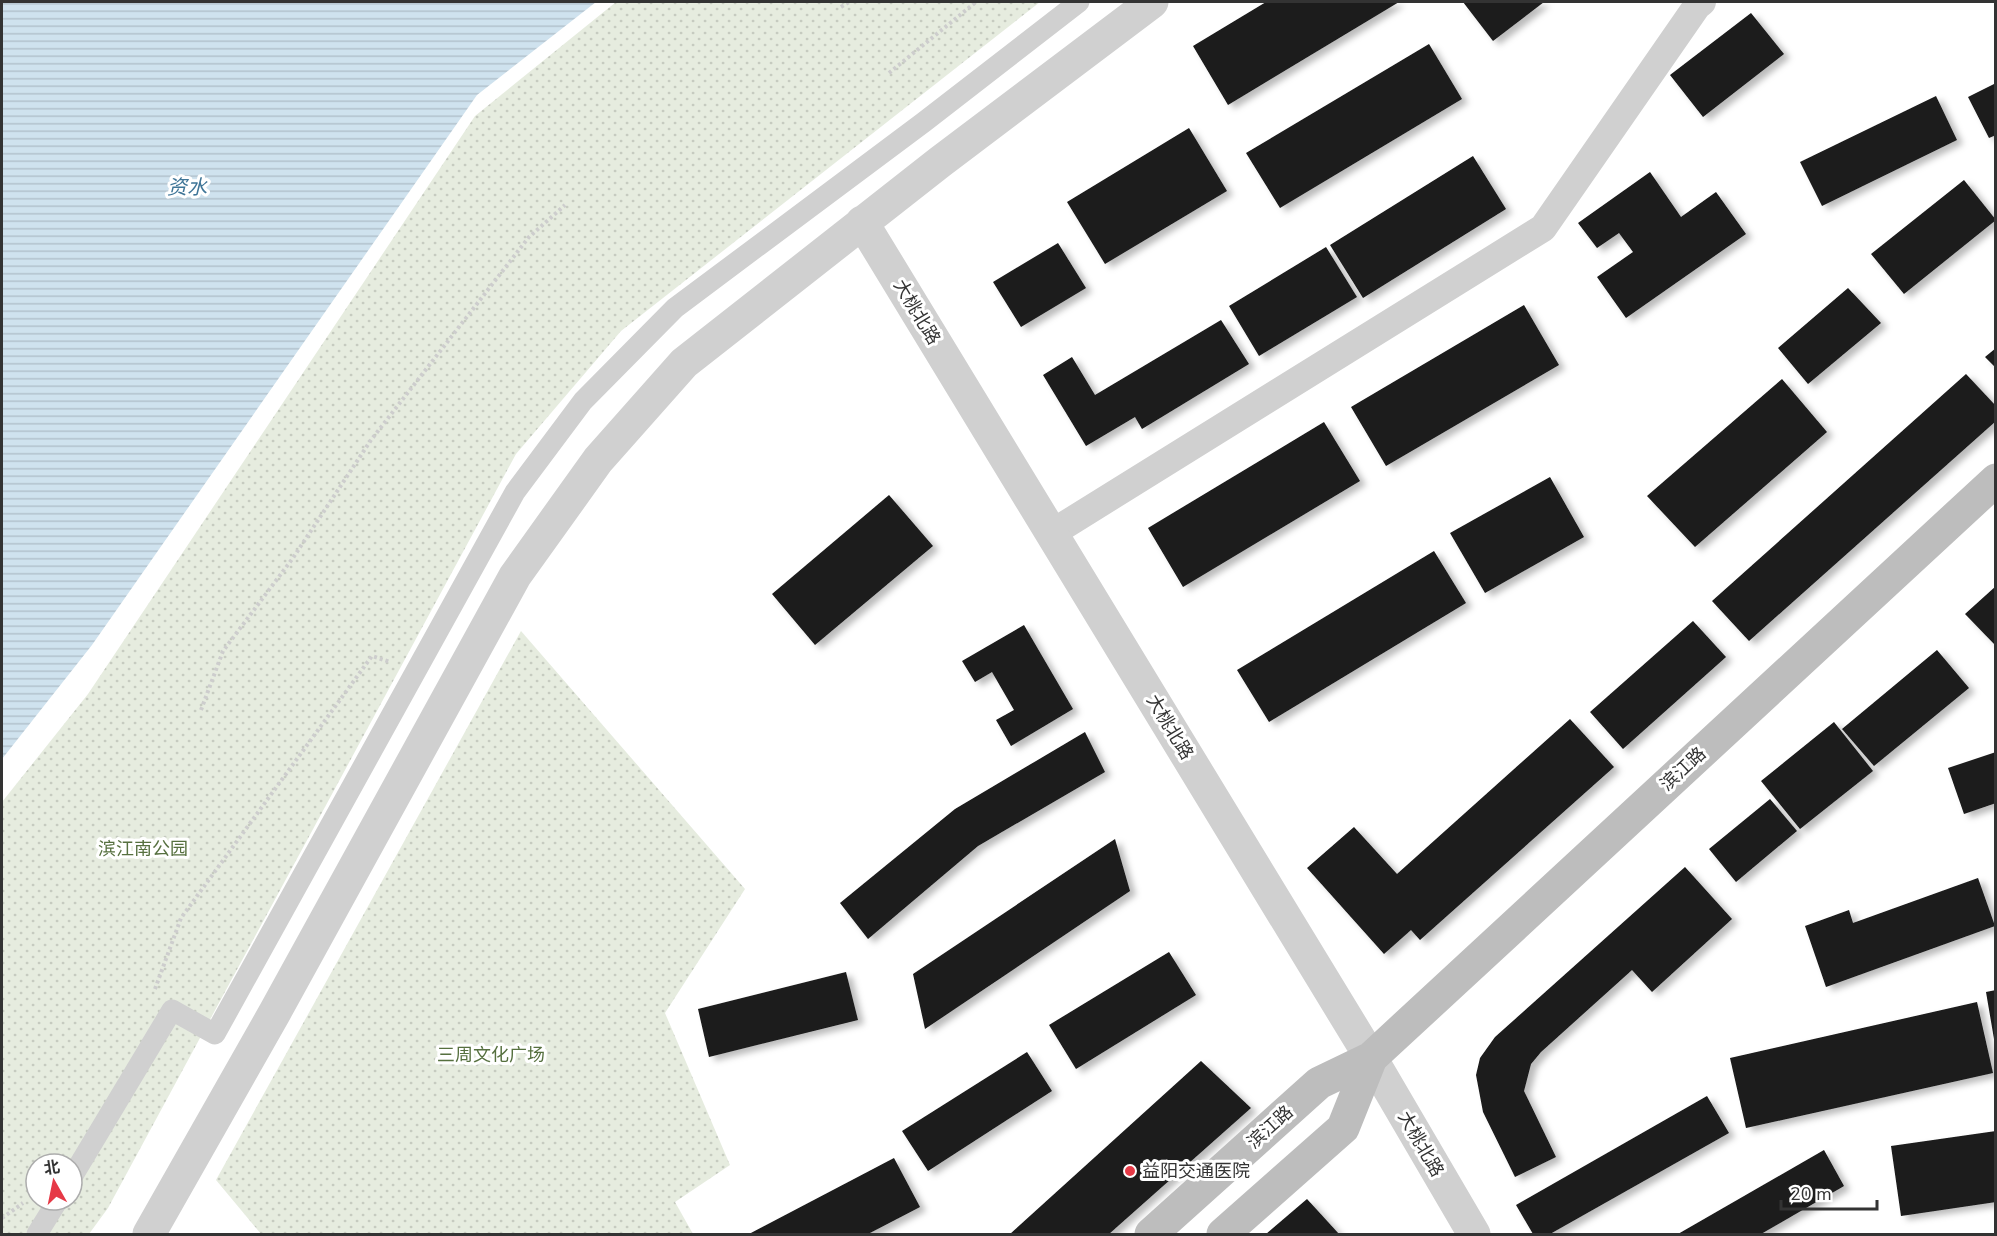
<svg xmlns="http://www.w3.org/2000/svg" width="1997" height="1236" viewBox="0 0 1997 1236" font-family="'Nunito Sans','Noto Sans SC',sans-serif">
  <style>
    .park { fill: url(#park-dots); fill-rule: evenodd }
    .water { fill: url(#water-rules) }
    .building { fill: #1a1a1a; filter: url(#shadow) }
    .lines { fill: none; stroke-linecap: round; stroke-linejoin: round }
    .path { stroke: #cdcdcd; stroke-width: 4; stroke-dasharray: 3 3; stroke-linecap: butt }
    .pedestrian { stroke: #d0d0d0; stroke-width: 21 }
    .minor { stroke: #d0d0d0; stroke-width: 28 }
    .tertiary { stroke: #d0d0d0; stroke-width: 33 }
    .secondary { stroke: #bdbdbd; stroke-width: 33 }
    .poi-dot { fill: #e63946; stroke: #fff; stroke-width: 2 }
    .labels { text-anchor: middle; stroke-width: 6; stroke-linejoin: round; paint-order: stroke }
    .street-label { font-size: 18px; fill: #333; stroke: #fff }
    .park-label { font-size: 18px; fill: #56703f; stroke: #fff }
    .poi-label { font-size: 18px; fill: #333; stroke: #fff; text-anchor: start }
    .water-label { font-size: 20px; font-style: italic; fill: #3f7597; stroke: #fff }
  </style>
  <defs>
    <pattern id="park-dots" width="8" height="8" patternUnits="userSpaceOnUse" patternTransform="scale(1.5)"><rect width="8" height="8" fill="#e6ecdf"/><path d="M2 2h.1M6 6h.1" fill="none" stroke="#c6cbc0" stroke-width="1.8" stroke-linecap="round"/></pattern>
    <pattern id="water-rules" width="6" height="5" patternUnits="userSpaceOnUse" patternTransform="scale(1.5)"><rect width="6" height="5" fill="#cfe2ee"/><path d="M0 2.5h6" fill="none" stroke="#b2c2cd"/></pattern>
    <filter id="shadow"><feDropShadow dx="6" dy="4" stdDeviation="3" flood-color="#0004"/></filter>
  </defs>
  <rect width="100%" height="100%" fill="#fff"/>
  <path class="park" d="M616,2H1040L621,331L516,454L108,1208L89,1234H2V802L88,694L475,116ZM36,1164H72V1200H36Z
    M521,631L745,889L665,1013L730,1165L675,1202L693,1234H261L216,1180Z"/>
  <path class="water" d="M2,2H596L477,95L92,645L2,759Z"/>
  <path class="building" d="M1266,2H1399L1228,105L1193,46Z
    M1463,2H1544L1493,41Z
    M1751,13L1784,54L1703,117L1670,75Z
    M1429,44L1462,99L1280,208L1246,153Z
    M1996,83V135L1989,138L1968,97Z
    M1936,96L1957,140L1822,206L1800,162Z
    M1189,128L1227,191L1105,264L1067,202Z
    M1473,156L1506,209L1363,298L1330,245Z
    M1650,172L1681,217L1716,192L1746,234L1626,318L1597,277L1633,252L1619,233L1597,248L1578,223Z
    M1964,180L1996,220L1904,294L1871,254Z
    M1058,243L1086,288L1021,327L993,282Z
    M1326,247L1357,297L1259,356L1229,306Z
    M1848,288L1881,323L1808,384L1778,348Z
    M1524,305L1559,365L1386,466L1351,407Z
    M1221,320L1249,364L1142,429L1135,417L1086,446L1043,375L1072,357L1095,395Z
    M1996,348V368L1985,357Z
    M1966,374L1996,406V421L1749,641L1712,601Z
    M1782,379L1827,432L1695,547L1647,496Z
    M1324,422L1360,481L1183,587L1148,528Z
    M1550,477L1584,537L1485,593L1450,533Z
    M889,495L933,546L815,645L772,594Z
    M1434,551L1466,603L1269,722L1237,670Z
    M1996,586V646L1965,614Z
    M1693,621L1726,657L1623,749L1590,712Z
    M1024,625L1073,709L1011,746L996,720L1014,710L992,672L975,682L962,661Z
    M1937,650L1969,688L1874,766L1842,729Z
    M1570,719L1614,767L1420,940L1411,930L1384,954L1307,868L1354,827L1397,874Z
    M1834,722L1873,771L1800,829L1761,781Z
    M1085,732L1105,772L978,846L868,939L840,903L955,809Z
    M1996,752V803L1964,814L1948,768Z
    M1770,799L1797,831L1736,882L1709,849Z
    M1115,839L1130,891L925,1029L913,974Z
    M1685,867L1732,919L1652,992L1632,970L1541,1052L1531,1064L1524,1091L1556,1157L1515,1177L1483,1112L1476,1075L1480,1058L1495,1037Z
    M1978,878L1995,926L1826,987L1805,926L1849,910L1853,923Z
    M1169,952L1196,995L1076,1069L1049,1025Z
    M846,972L858,1020L709,1057L698,1009Z
    M1996,990V1039H1994L1986,992Z
    M1977,1002L1993,1073L1746,1128L1730,1058Z
    M1027,1052L1052,1091L928,1171L902,1131Z
    M1201,1061L1251,1108L1109,1234H1010Z
    M1707,1096L1729,1133L1550,1234H1533L1516,1205Z
    M1996,1131V1202L1901,1216L1891,1146Z
    M1824,1150L1844,1186L1761,1234H1678Z
    M894,1158L920,1207L868,1234H749Z
    M1307,1199L1339,1234H1266Z"/>
  <g class="lines">
    <path class="path" d="M841,7L849,2
      M889,73L976,2
      M201,710L223,651L293,558L371,440L529,237L565,205
      M155,989L181,918L372,656L390,662
      M2,1218L23,1203"/>
    <path class="pedestrian" d="M72,1177L172,1010L215,1034L515,492L583,401L675,308L924,122L1079,2
      M37,1234L58,1200"/>
    <path class="minor" d="M1052,533L1543,228L1697,6L1702,2"/>
    <path class="tertiary" d="M862,222L1371,1058L1474,1234
      M149,1234L275,1012L515,576L598,460L684,363L940,162L1152,2"/>
    <path class="secondary" d="M1371,1058L1996,480
      M1151,1234L1319,1083L1371,1058L1343,1128L1223,1234"/>
  </g>
  <circle class="poi-dot" cx="1130" cy="1171" r="6"/>
  <g class="labels">
    <g class="street-label">
      <text transform="translate(917 312) rotate(59)" y="6">大桃北路</text>
      <text transform="translate(1170 727) rotate(59)" y="6">大桃北路</text>
      <text transform="translate(1683 769) rotate(-43)" y="6">滨江路</text>
      <text transform="translate(1270 1127) rotate(-42)" y="6">滨江路</text>
      <text transform="translate(1421 1144) rotate(60)" y="6">大桃北路</text>
    </g>
    <g class="park-label">
      <text x="143" y="855">滨江南公园</text>
      <text x="491" y="1061">三周文化广场</text>
    </g>
    <g class="poi-label">
      <text x="1142" y="1177">益阳交通医院</text>
    </g>
    <g class="water-label">
      <text x="187" y="194">资水</text>
    </g>
  </g>
  <rect width="1997" height="1236" fill="none" stroke="#333333" stroke-width="6"/>
  <g transform="translate(54 1182) rotate(351)"><circle r="28" fill="#ffffff" stroke="#adadad" stroke-width="1.5"/>
  <path d="M0-4.5L10 22L0 15L-10 22Z" fill="#e63946"/>
  <text y="-9" font-size="16" font-weight="bold" text-anchor="middle" fill="#333333">北</text>
  </g>
  <path d="M1781 1200v9h96v-9" fill="none" stroke="#333333" stroke-width="3"/>
  <text x="1790" y="1200" font-size="18" fill="#333333" stroke="#ffffff" stroke-width="4.5" paint-order="stroke">20 m</text>
</svg>
